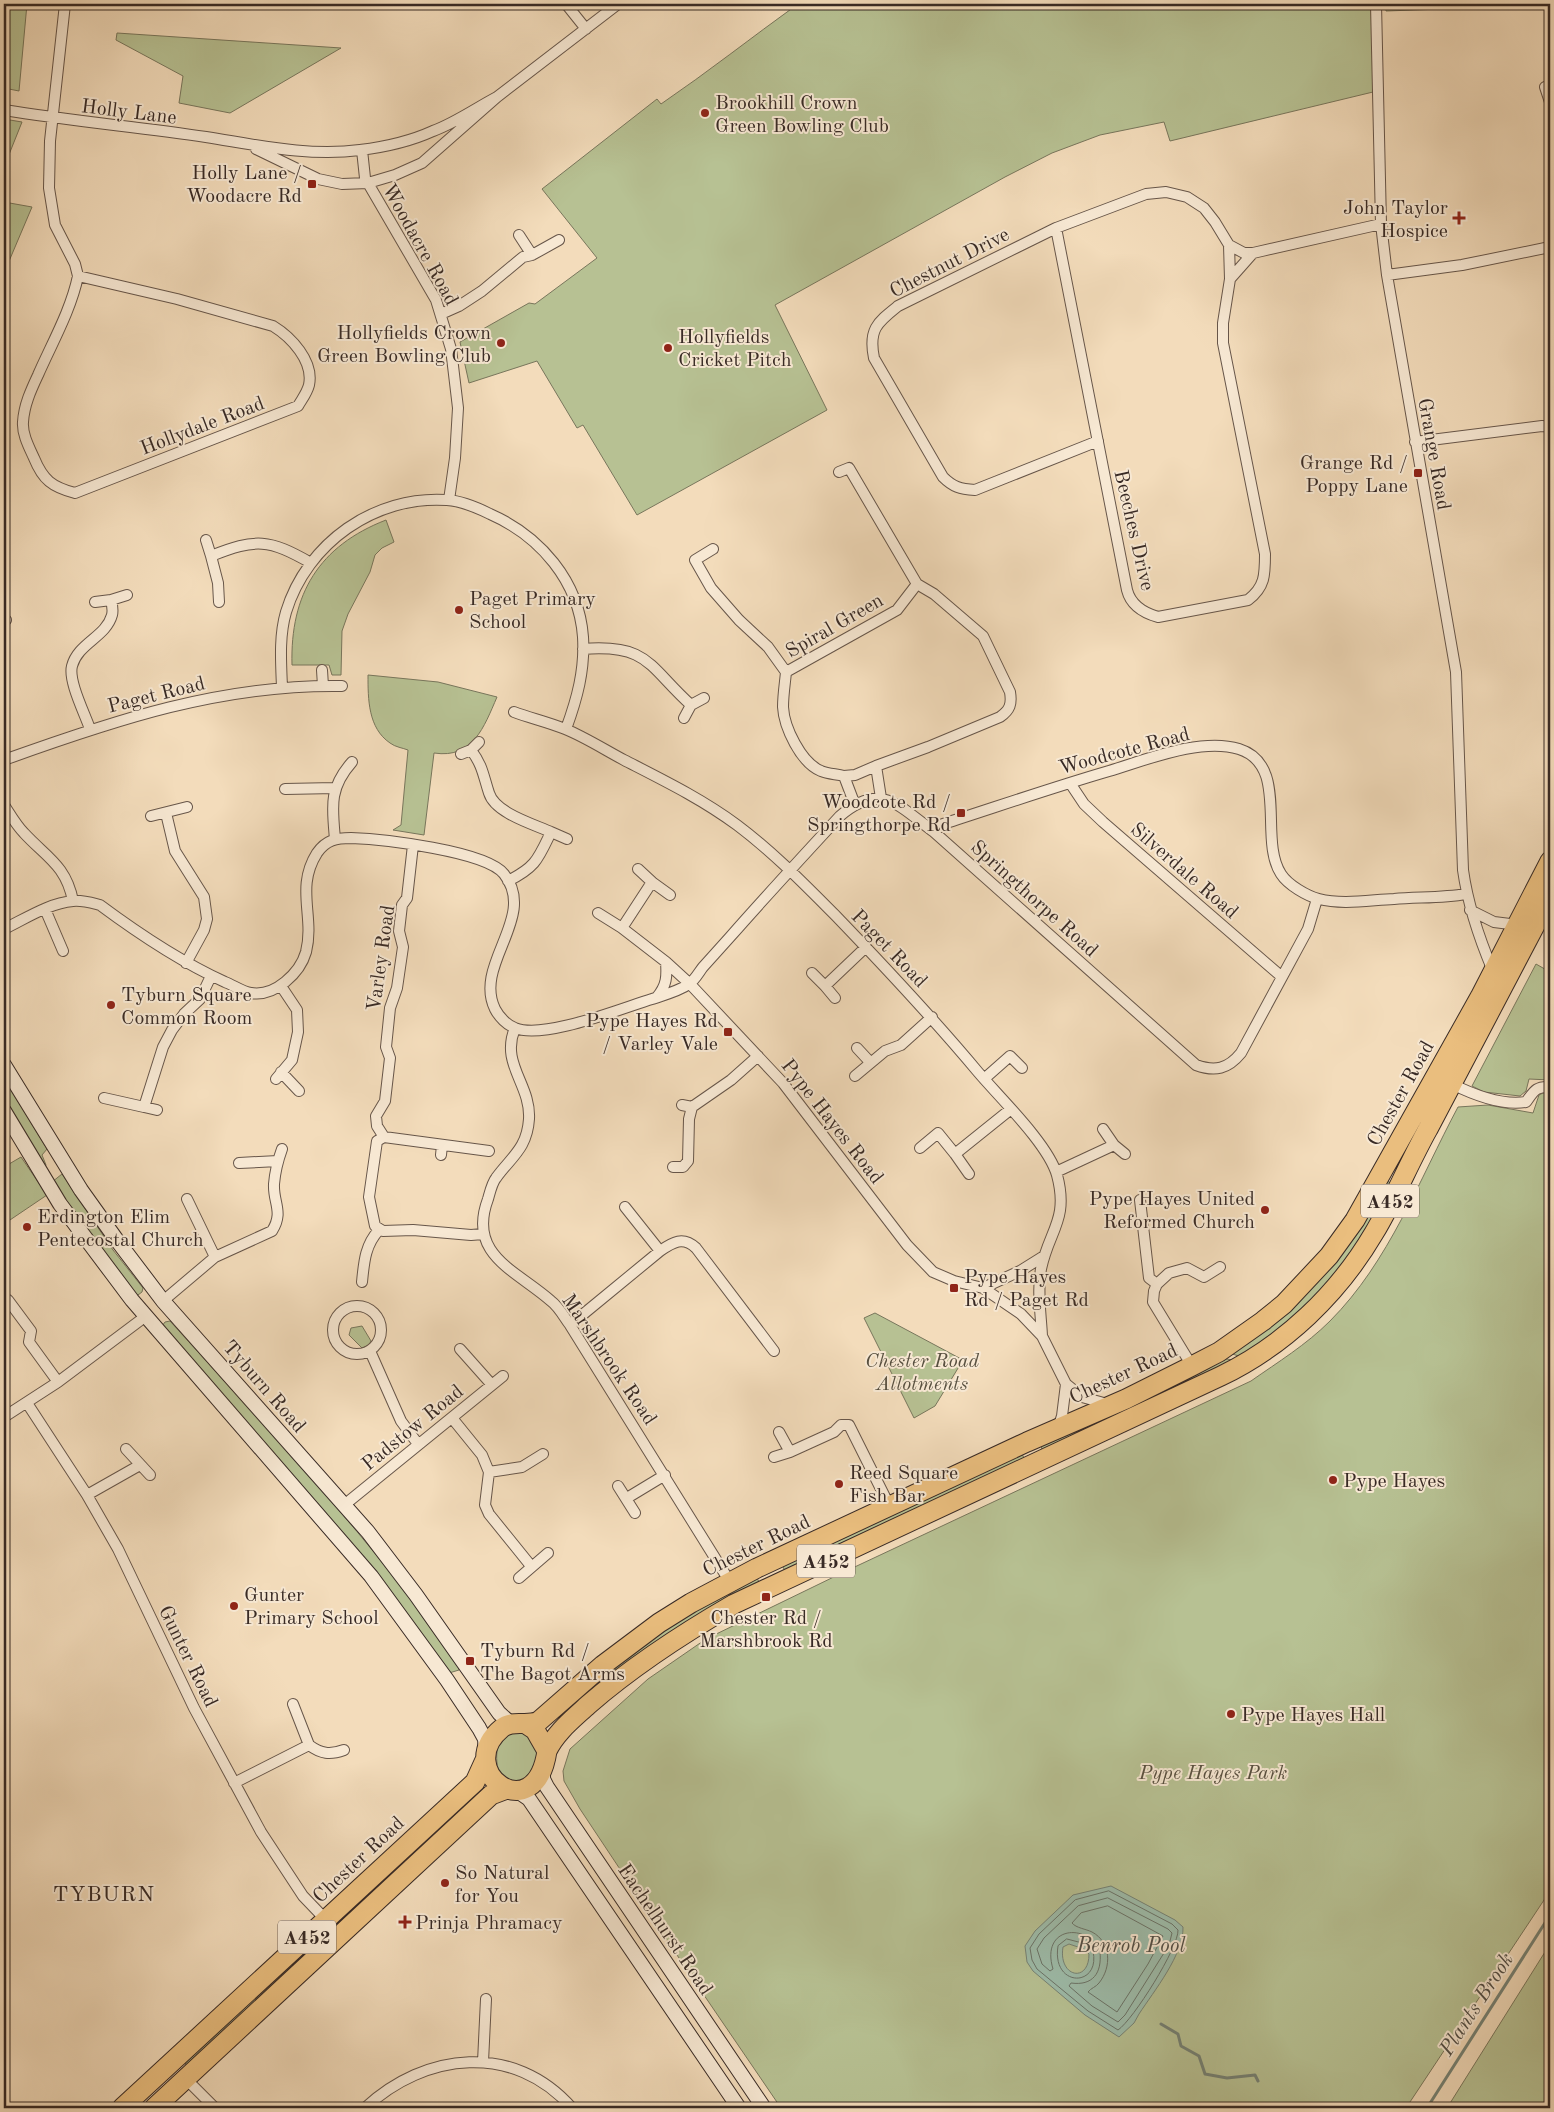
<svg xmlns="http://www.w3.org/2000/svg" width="1554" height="2112" viewBox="0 0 1554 2112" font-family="'Old Standard TT',serif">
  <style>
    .green { fill: #b7c193; stroke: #78765c }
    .water { fill: #9dbcaa; stroke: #758275; fill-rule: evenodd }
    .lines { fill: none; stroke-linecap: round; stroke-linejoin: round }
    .shore { stroke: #6a7368; stroke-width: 1 }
    .stream { stroke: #758275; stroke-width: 3 }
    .street-casing { stroke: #67564a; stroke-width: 12 }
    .secondary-casing { stroke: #382a25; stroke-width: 16 }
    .highway-casing { stroke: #382a25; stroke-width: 21 }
    .street { stroke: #f7e8d3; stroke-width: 10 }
    .secondary { stroke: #f7e8d3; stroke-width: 14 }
    .highway { stroke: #eabe7e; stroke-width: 19 }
    .poi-dot { fill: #8f2418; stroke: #f7e8d3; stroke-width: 2 }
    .labels { text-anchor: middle; stroke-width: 4; stroke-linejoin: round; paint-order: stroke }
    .shield { fill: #f7e8d3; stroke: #716359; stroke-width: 1 }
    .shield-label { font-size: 19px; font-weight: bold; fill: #382a25 }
    .poi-label { font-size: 20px; fill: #382a25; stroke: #f7e8d3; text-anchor: start }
    .street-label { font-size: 20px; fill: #382a25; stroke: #f7e8d3 }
    .park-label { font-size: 20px; font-style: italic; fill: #585040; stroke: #f7e8d3 }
    .water-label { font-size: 21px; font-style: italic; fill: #514e46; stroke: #f7e8d3 }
    .quarter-label { font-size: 22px; letter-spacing: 1px; fill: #382a25; stroke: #f7e8d3 }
  </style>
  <rect width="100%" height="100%" fill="#f3dcbb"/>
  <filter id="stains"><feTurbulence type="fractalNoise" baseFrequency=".004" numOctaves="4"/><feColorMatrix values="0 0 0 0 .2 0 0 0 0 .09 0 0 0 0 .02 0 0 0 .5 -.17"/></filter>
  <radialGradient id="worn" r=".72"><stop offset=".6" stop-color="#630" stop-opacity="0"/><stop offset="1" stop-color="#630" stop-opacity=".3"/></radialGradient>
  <path class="green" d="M4,4H27L19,91L4,88Z
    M798,4H1372L1373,92L1170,141L1164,122L1100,135L1052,153L1005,177L775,305L827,410L637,515L583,425L577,428L537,361L469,383L460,342L529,303L535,304L597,258L542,189L657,99L661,104C708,72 752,37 798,4Z
    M1386,4H1529L1525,6L1386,11Z
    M117,33L341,48L230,113L179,103L183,76L116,40Z
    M4,119L22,122L4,167Z
    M4,202L32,207L4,273Z
    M386,520L394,542L382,548L375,555L370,572L348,614L342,631L341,675H332L329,665H292C290,594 319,546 386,520Z
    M368,675L438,682L497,697C484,727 473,759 434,753L424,835L393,830L401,825L408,750C403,748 395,747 390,743C368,728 368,699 368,675Z
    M1536,964L1550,972V1080L1529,1079L1526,1091L1520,1096L1484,1092L1472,1086Z
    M4,1078L47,1149L42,1155L46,1165L45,1167L42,1168L4,1102Z
    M1543,1093H1550V1891L1406,2108H781L693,1979L694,1975L689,1968L685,1967L580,1809L564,1781L563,1771L570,1749L648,1679L706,1639L844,1572L1251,1381C1278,1362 1306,1345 1330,1321C1389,1262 1419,1180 1458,1107L1488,1105L1533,1113L1539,1095Z
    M21,1157L47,1195L4,1224V1167Z
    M62,1174L113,1250L143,1288L142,1292L138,1295H133L52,1182Z
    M1385,1180L1393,1184L1367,1233L1317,1298L1296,1319L1242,1357L1229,1353L1279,1317Z
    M875,1313L963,1360L935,1406L914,1418L864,1318Z
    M170,1321C270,1432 375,1542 459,1666V1670L449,1673L162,1326L165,1322Z
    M362,1326L371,1341L369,1345L362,1348L349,1335L351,1328Z
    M1220,1358L1233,1360L1144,1406L1141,1399Z
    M1123,1405L1127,1414L1042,1450L1041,1444Z
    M1021,1452L1026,1462L786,1573L781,1563Z
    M756,1576L760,1584L586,1700L580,1692L649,1637Z
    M518,1732C547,1738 539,1774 516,1783L500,1776C494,1758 494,1735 518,1732Z
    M473,1791L480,1799L187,2068L185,2062Z
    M1550,1944V2108H1447Z"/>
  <path class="water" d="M1111,1886L1175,1920L1183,1927C1184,1954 1154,1991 1139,2014L1134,2023L1119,2037L1085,2015L1033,1971L1027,1962L1025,1946L1035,1931L1073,1895ZM1069,1944L1084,1949L1089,1954C1089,1984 1058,1977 1063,1947Z"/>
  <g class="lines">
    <path class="shore" d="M1109,1891L1172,1924L1178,1930C1179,1947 1133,2020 1118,2030L1088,2011L1037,1969L1032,1960L1030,1948L1039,1934L1075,1900Z
      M1108,1898L1168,1929L1172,1933L1169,1945L1125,2015L1118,2022L1092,2006L1069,1986L1071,1983C1093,1986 1102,1973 1100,1952C1088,1922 1040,1926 1053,1969L1050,1971L1042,1964L1037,1949L1044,1938L1078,1906Z
      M1108,1906L1163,1936L1148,1964L1117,2012L1088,1992C1091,1988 1096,1987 1099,1983C1112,1967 1111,1942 1092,1932C1086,1929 1076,1928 1072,1923L1081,1913Z
      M1067,1939L1086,1944L1093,1951C1101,1988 1051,1988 1058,1946Z"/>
    <path class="stream" d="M1161,2024L1178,2034L1181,2046L1199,2056L1205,2074L1227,2078L1255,2075L1258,2081
      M1427,2108L1550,1915"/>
    <g class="street-casing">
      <path id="street" d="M65,4L50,141L49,188L55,225L75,264L78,276
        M566,4L586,29
        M1376,4L1381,224L1387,275L1456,672L1463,870C1468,906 1479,938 1493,971
        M1545,87L1550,102
        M4,110C71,121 139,127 206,137C257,145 309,157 360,150C385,147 411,141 433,131C455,123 476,108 497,97
        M256,149L318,179L342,184L368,183L395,175L422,163L497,97L618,4
        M362,150L365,178L436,300L451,349L458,408L455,458L449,500
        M1056,228L1127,590C1131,606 1144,613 1158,617L1248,600C1265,587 1265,575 1265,554L1223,343V323L1230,279L1253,253
        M519,235L532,255
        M1229,245L1230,279
        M1387,275L1462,265L1550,247
        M78,276L177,299L273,326C291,337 314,361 309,385C307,393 302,399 298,406L75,493C52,487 43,480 34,458C29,447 22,434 23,422C24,405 31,390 38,375C52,343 71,310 78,276Z
        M441,314L459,306L482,291L523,257L532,255L559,240
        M1098,441L975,490C960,489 953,487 943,477L874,358C868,329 878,322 898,306L1056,228L1146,194L1166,192L1187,197L1204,208L1215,222L1229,245L1244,253H1253L1381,224
        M1415,442L1542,426L1550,427
        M839,472L849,468L917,584L934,594L983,636L1010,692C1012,704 1010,710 1000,717L928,747L876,766L881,798
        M206,540L211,556
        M713,549L695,560L711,588L739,620L768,647L786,672C785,683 783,695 783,707C784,727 801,763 821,771C828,774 836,774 844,776L855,805
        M95,602L111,600
        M219,602L218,583L211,556C256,538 269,539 311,563
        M4,621L6,620
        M583,649C649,644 648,666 691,705L684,718
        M322,670L323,686
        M786,672L897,610L917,584
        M282,687C281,662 279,636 286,612C307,543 375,495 447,500C462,501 478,508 490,514C540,536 579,581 583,637C585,670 577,699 566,729
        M691,705L704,698
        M514,712C530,718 548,722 565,729C585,737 605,750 624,760C663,780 702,799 737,825C773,852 804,884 836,916C885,967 933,1018 978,1072C1000,1098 1048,1144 1057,1175C1069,1220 1049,1230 1041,1269C1037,1291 1041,1315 1042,1336
        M90,729C85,714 68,681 72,666C78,643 106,637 112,615C113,611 112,604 111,600L127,595
        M479,742L471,750C483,766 483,775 489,793C495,813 533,824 551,832C538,859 536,867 508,881
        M461,754L471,750
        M4,760C115,720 222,684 342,686
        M844,776L855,775L876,766
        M1070,783L1084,804L1103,822L1282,977
        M285,789L335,788
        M4,805C10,814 16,825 24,833C46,857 66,865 73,901
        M166,813L175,851L204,897L207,919L204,930L186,963
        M151,816L187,807
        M551,832L567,839
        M934,832L943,824C999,806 1054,787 1109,771C1146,760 1201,737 1239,749C1290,765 1258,839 1281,874C1288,885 1307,896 1319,899C1342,905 1370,900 1394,899C1418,897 1443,898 1466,894
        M335,839C332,806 329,788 352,762
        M652,882L670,895
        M45,909L63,951
        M1470,910L1494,922L1518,925
        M598,913L622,928L666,962L690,984L783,1083L907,1245L933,1272L954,1281L983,1288L1021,1314L1042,1336L1066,1384L1082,1397L1111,1405
        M622,928L652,882L638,869
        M4,929C25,919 49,903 73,901C82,900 92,903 100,905C139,934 181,962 225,982C233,985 243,992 251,993C275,997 300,973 306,952C315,916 295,888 317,853C326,840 336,838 351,838C382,839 486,851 504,874C538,917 473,964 495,1009C499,1017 507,1025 515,1028C544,1040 622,1008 652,999C664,995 679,991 689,984C695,980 699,972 703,967C712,957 721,947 730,937C766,896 803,856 840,816C881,781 899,806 934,832L1196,1065C1215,1072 1228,1069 1241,1053L1308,929L1317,899
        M812,973L825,986
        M657,997C667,985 667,976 666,962
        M835,998L825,986L866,947
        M515,1028C500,1064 531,1084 529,1119C527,1149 511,1157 496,1178C492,1183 490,1192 488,1199C467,1255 516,1270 551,1301C559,1307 564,1317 570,1325L730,1582
        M857,1048L870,1062
        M281,1072L299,1091
        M855,1076L885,1051L901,1045L932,1017
        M276,1079L292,1060L298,1032L297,1010L281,986
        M984,1079L1010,1056L1022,1068
        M1452,1084C1474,1095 1501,1106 1526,1102C1534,1091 1536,1086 1550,1087
        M104,1098L144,1107L163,1047L172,1030L184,1014L200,999L211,976
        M682,1105L692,1107
        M144,1107L157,1110
        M384,1137L377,1126L376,1116L385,1101L390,1058L386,1047L390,1008L397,988L403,947L399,931L402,905L407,898L413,845
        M384,1137L377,1141L369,1197L375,1226L383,1231L413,1230L471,1235L483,1234
        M384,1137L489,1151
        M1114,1145L1125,1154
        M920,1148L938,1133L955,1154
        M441,1155L442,1145
        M239,1163L278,1161
        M673,1167H683L688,1161L689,1119L692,1107L731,1080L758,1056
        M1056,1172L1114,1145L1103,1129
        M969,1174L955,1154L1011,1109
        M187,1199L215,1257
        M1140,1200L1149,1278L1157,1284L1154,1291L1153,1302L1192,1366
        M625,1207L660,1251
        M362,1282C364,1262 365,1245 379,1230
        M1157,1284L1169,1273L1187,1268L1204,1277L1220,1267
        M983,1288L1020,1271L1044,1256
        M163,1301L215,1257L272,1231C284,1212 273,1203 274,1184C275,1172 278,1160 282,1149
        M4,1303L8,1300L31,1331L29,1342L58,1382
        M333 1330a24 24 0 1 1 48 0a24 24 0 1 1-48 0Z
        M570,1325L660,1251C673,1242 683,1236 696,1248L774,1351
        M460,1349L492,1385
        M370,1351L401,1421L418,1444
        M27,1403L87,1495L118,1549L194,1708L261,1832L303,1896L326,1920
        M4,1417L58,1382L146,1316
        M452,1418L482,1455L489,1472L522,1467L543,1454
        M1058,1428L1062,1416L1066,1384
        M779,1432L790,1452L834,1432L841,1425H849L890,1507
        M126,1449L150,1475
        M774,1457L790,1452
        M489,1472L485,1505L489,1514L531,1566
        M618,1486L635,1513
        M87,1495L140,1465
        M627,1498L665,1475
        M343,1506L503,1376
        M519,1578L548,1553
        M309,1745C321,1754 330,1755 344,1750
        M234,1783L309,1745L293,1704
        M483,2062L486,1999
        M186,2079L215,2108
        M365,2108C425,2052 514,2042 572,2108"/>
    </g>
    <g class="secondary-casing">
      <path id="secondary" d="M4,1065L81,1190L116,1239L163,1301L368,1532L416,1595L499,1713L510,1723
        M4,1111L60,1204L132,1300L371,1576L447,1680L479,1728L485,1739L486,1752
        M543,1769V1779L547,1787L764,2108
        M516,1790L529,1799L739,2108"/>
    </g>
    <g class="highway-casing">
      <path id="highway" d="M526,1724L535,1730L547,1751C535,1832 451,1770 502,1728C513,1719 527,1727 539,1721L603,1665L659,1623L691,1603L757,1568L1027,1442L1126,1399L1192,1366L1219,1352L1263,1321L1284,1304L1329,1256L1355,1220L1480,997L1550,861
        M547,1751C556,1732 573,1719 588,1705C633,1666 682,1634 734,1604L1221,1376C1285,1345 1338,1294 1374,1233C1394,1200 1409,1163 1428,1129C1469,1052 1509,974 1550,897
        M122,2108L475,1782L485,1760
        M154,2108L491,1795L507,1789"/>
    </g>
    <use href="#street" class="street"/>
    <use href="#secondary" class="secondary"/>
    <use href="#highway" class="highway"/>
  </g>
  <g class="poi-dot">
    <circle cx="705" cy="113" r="5"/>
    <rect x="307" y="179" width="10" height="10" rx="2.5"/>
    <path d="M1456.5 210.5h5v5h5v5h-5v5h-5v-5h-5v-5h5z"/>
    <circle cx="501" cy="343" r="5"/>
    <circle cx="668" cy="348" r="5"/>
    <rect x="1413" y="468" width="10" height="10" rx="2.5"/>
    <circle cx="459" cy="610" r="5"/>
    <rect x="956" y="808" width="10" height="10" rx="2.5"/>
    <circle cx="111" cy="1005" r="5"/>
    <rect x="723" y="1027" width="10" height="10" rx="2.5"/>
    <circle cx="1265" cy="1210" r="5"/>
    <circle cx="27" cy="1227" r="5"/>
    <rect x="949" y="1283" width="10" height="10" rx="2.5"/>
    <circle cx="1333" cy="1480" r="5"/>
    <circle cx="839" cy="1484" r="5"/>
    <rect x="761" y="1592" width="10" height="10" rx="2.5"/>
    <circle cx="234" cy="1606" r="5"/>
    <rect x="465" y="1656" width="10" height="10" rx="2.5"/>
    <circle cx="1231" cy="1714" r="5"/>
    <circle cx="445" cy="1883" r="5"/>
    <path d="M402.5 1914.5h5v5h5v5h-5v5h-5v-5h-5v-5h5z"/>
  </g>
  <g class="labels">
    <g class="shield">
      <rect x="1361" y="1184.5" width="58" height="33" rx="4"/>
      <rect x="797" y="1544.5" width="58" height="33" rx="4"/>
      <rect x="278" y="1920.5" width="58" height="33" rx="4"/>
    </g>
    <g class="shield-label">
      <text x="1390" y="1208">A452</text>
      <text x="826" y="1568">A452</text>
      <text x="307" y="1944">A452</text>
    </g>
    <g class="poi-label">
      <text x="715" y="109">Brookhill Crown<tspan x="715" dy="23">Green Bowling Club</tspan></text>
      <text x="302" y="179" text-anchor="end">Holly Lane /<tspan x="302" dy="23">Woodacre Rd</tspan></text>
      <text x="1448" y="214" text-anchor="end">John Taylor<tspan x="1448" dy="23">Hospice</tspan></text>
      <text x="491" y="339" text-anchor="end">Hollyfields Crown<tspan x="491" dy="23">Green Bowling Club</tspan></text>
      <text x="678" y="343">Hollyfields<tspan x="678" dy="23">Cricket Pitch</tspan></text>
      <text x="1408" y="469" text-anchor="end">Grange Rd /<tspan x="1408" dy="23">Poppy Lane</tspan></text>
      <text x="469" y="605">Paget Primary<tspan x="469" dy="23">School</tspan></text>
      <text x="951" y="808" text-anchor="end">Woodcote Rd /<tspan x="951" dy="23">Springthorpe Rd</tspan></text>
      <text x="121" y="1001">Tyburn Square<tspan x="121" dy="23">Common Room</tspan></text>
      <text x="718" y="1027" text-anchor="end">Pype Hayes Rd<tspan x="718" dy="23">/ Varley Vale</tspan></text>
      <text x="1255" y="1205" text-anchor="end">Pype Hayes United<tspan x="1255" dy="23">Reformed Church</tspan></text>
      <text x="37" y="1223">Erdington Elim<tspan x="37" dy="23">Pentecostal Church</tspan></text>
      <text x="964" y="1283">Pype Hayes<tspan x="964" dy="23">Rd / Paget Rd</tspan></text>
      <text x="849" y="1479">Reed Square<tspan x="849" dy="23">Fish Bar</tspan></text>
      <text x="1343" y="1487">Pype Hayes</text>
      <text x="244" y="1601">Gunter<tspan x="244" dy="23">Primary School</tspan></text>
      <text x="766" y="1624" text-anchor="middle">Chester Rd /<tspan x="766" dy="23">Marshbrook Rd</tspan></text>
      <text x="480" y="1657">Tyburn Rd /<tspan x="480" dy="23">The Bagot Arms</tspan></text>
      <text x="1241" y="1721">Pype Hayes Hall</text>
      <text x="455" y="1879">So Natural<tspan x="455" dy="23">for You</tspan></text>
      <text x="415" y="1929">Prinja Phramacy</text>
    </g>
    <g class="street-label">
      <text transform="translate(129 111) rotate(7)" y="7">Holly Lane</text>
      <text transform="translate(421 244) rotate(61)" y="7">Woodacre Road</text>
      <text transform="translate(949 262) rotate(-27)" y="7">Chestnut Drive</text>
      <text transform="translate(202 425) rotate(-21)" y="7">Hollydale Road</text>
      <text transform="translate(1435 454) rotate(80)" y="7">Grange Road</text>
      <text transform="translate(1135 530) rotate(77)" y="7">Beeches Drive</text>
      <text transform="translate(834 625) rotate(-30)" y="7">Spiral Green</text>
      <text transform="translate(156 694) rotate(-14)" y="7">Paget Road</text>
      <text transform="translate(1124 750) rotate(-15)" y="7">Woodcote Road</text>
      <text transform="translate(1185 870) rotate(41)" y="7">Silverdale Road</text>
      <text transform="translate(1035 898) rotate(42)" y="7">Springthorpe Road</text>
      <text transform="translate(890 948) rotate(46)" y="7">Paget Road</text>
      <text transform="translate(380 958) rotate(-82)" y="7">Varley Road</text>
      <text transform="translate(1400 1093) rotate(-61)" y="7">Chester Road</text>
      <text transform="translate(833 1121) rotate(52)" y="7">Pype Hayes Road</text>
      <text transform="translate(610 1359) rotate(56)" y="7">Marshbrook Road</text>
      <text transform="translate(1123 1373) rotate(-25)" y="7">Chester Road</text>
      <text transform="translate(265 1386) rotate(49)" y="7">Tyburn Road</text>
      <text transform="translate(412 1427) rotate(-39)" y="7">Padstow Road</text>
      <text transform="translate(756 1545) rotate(-26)" y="7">Chester Road</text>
      <text transform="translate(189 1656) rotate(64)" y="7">Gunter Road</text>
      <text transform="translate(358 1859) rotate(-43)" y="7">Chester Road</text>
      <text transform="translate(666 1929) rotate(56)" y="7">Eachelhurst Road</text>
    </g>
    <g class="park-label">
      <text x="922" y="1367">Chester Road<tspan x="922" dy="23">Allotments</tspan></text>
      <text x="1213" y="1779">Pype Hayes Park</text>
    </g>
    <g class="water-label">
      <text x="1131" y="1952">Benrob Pool</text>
      <text transform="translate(1476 2004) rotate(-57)" y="7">Plants Brook</text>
    </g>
    <g class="quarter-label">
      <text x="104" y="1901">TYBURN</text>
    </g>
  </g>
  <rect width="1554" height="2112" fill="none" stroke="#f3dcbb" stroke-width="20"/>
  <rect x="5" y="5" width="1544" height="2102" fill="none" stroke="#382a25" stroke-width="2.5"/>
  <rect x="10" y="10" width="1534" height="2092" fill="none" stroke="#382a25"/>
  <rect width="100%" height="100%" filter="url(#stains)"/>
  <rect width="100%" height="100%" fill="url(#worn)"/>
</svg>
